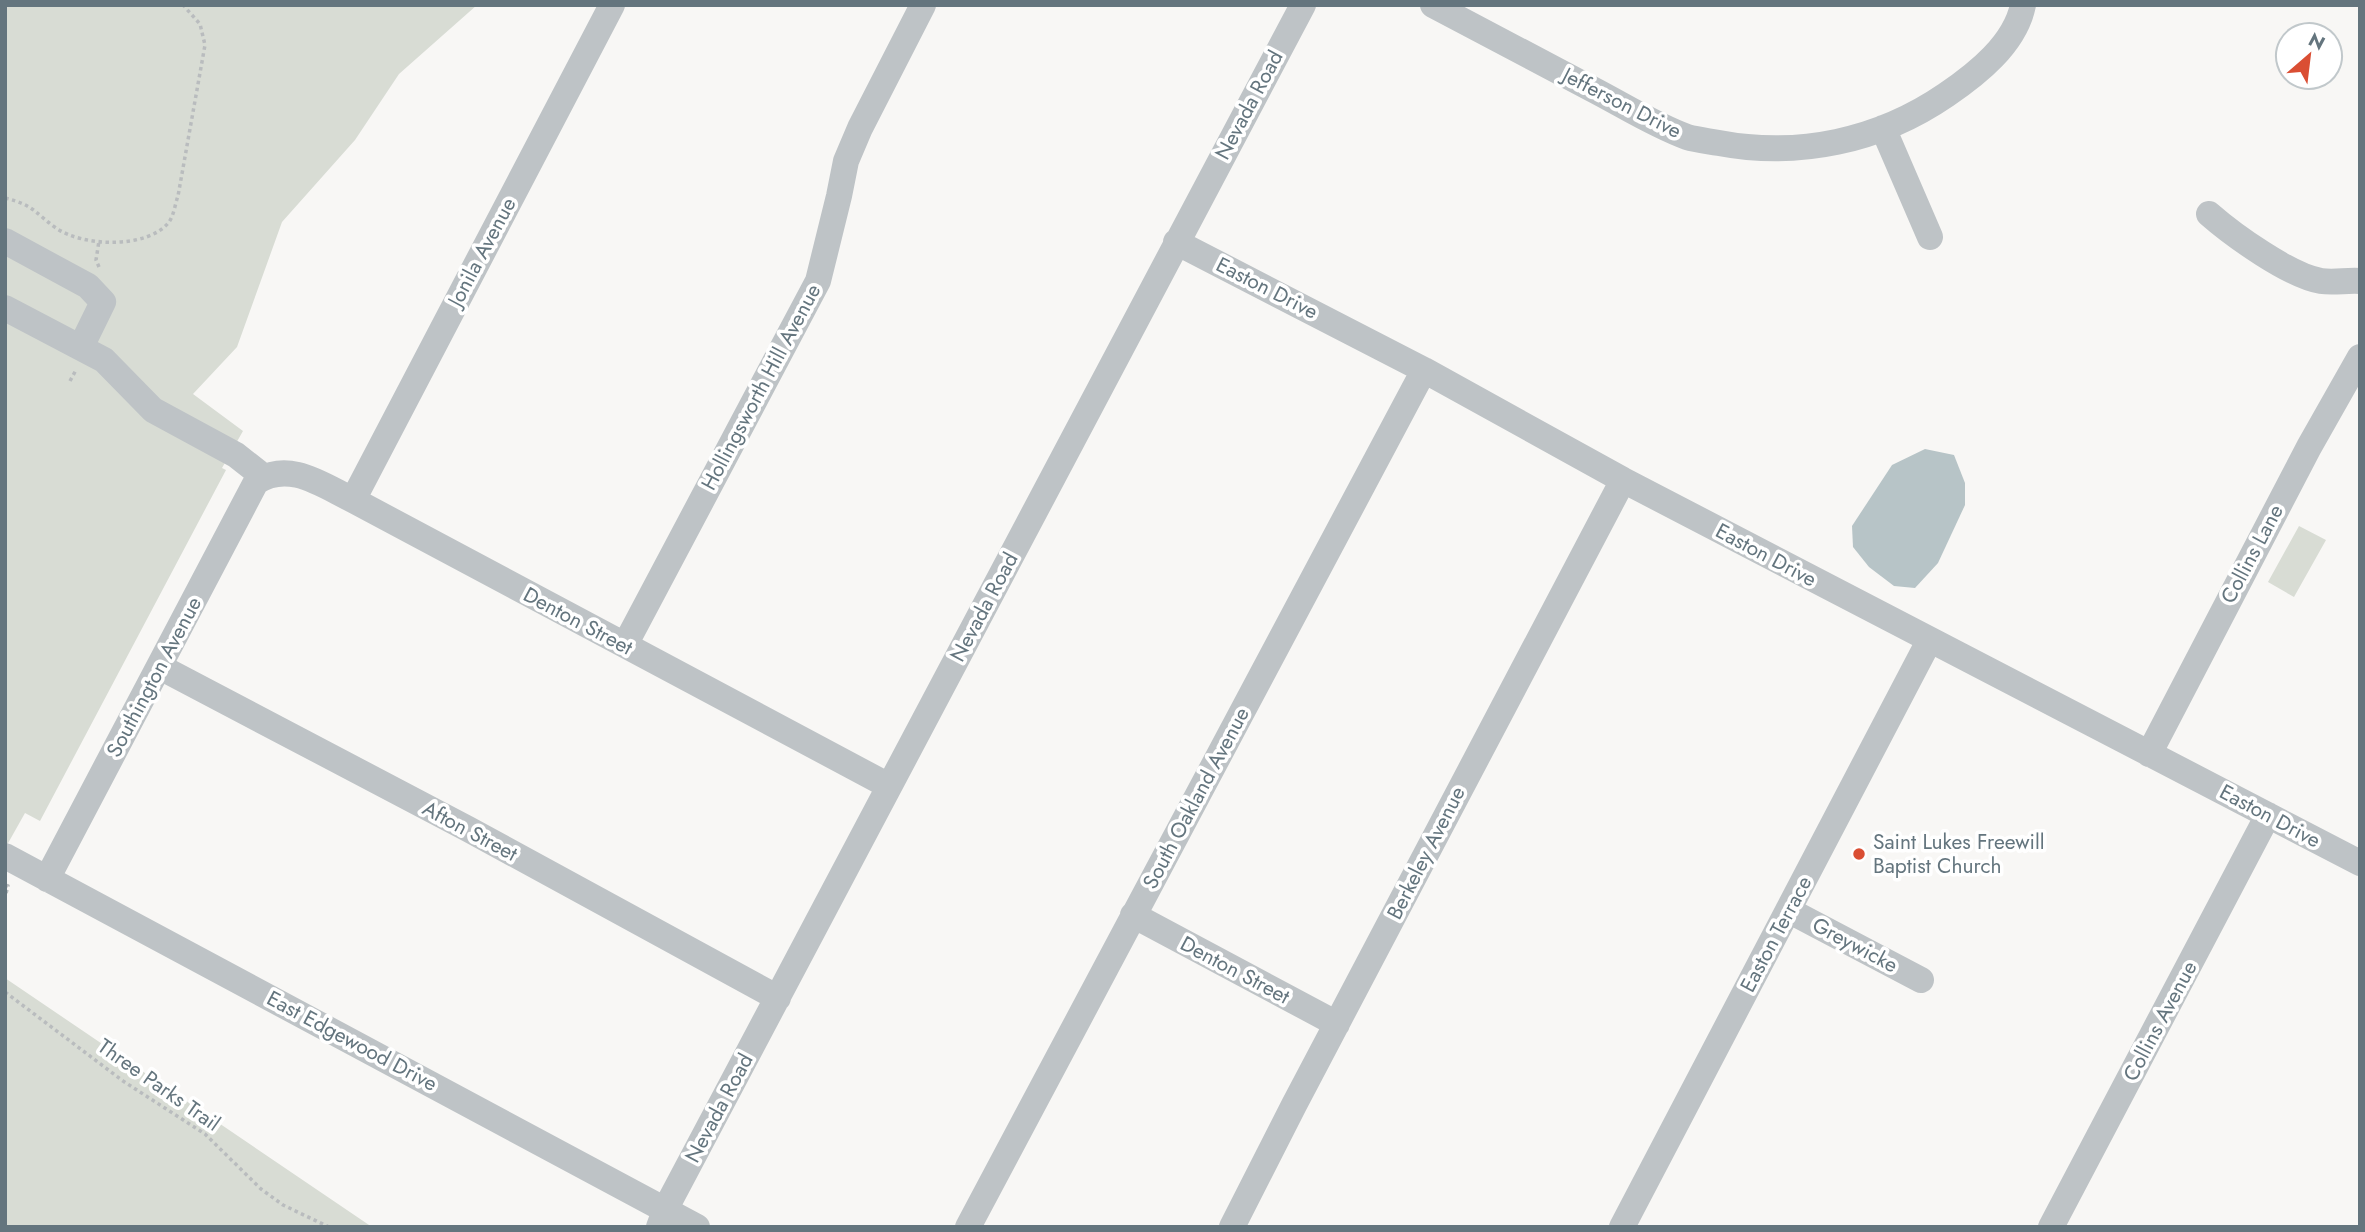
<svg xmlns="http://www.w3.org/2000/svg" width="2365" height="1232" viewBox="0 0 2365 1232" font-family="Jost,sans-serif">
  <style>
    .green { fill: #d8dcd4 }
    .water { fill: #b7c4c7 }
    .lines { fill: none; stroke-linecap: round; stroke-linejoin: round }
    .path { stroke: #b9bcbe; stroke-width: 3.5; stroke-dasharray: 3.5 3.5; stroke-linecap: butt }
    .minor { stroke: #bec3c6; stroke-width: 26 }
    .poi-dot { fill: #da4e33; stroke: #fff; stroke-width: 2.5 }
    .labels { text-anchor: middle; stroke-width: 7; stroke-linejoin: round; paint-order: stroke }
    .street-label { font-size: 21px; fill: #64757e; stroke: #fff }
    .poi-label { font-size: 21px; fill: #64757e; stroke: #fff; text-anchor: start }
  </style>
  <rect width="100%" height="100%" fill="#f8f7f5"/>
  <path class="green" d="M5,5H477L399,74L355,140L282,222L237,347L193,394L243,431L222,468L226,470L40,821L25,813L7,845Z
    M2299,526L2326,540L2294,597L2268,582Z
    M5,978L372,1227H5Z"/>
  <path class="water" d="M1925,449L1954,455L1965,483V505L1938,563L1915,588L1894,586L1869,567L1853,547L1852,526L1892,465Z"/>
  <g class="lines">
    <path class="path" d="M5,198C34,205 35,213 56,228C83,247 148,249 169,222C174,215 175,204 178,196L205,45L200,24L183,5
      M99,267L96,260L99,241
      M70,381L76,370
      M5,885L8,886L5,897
      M5,992L123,1081L205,1134L261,1189L283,1205L329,1227"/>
    <path class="minor" d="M1433,5C1486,33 1539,61 1592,89C1623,105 1654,125 1687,137C1697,140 1708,141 1719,143C1798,158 1879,141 1946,95C1977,74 2015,44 2023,5
      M1883,128L1930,237
      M2209,214C2233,235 2290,276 2321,281C2334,283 2347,280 2360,281
      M5,241L88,286L103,302L81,347
      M1176,242L1424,370L1623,480L2360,863
      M5,308L104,360L153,410L236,455L264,477
      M353,500L612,5
      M625,645L818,281L839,196L846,161L860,128L923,5
      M160,667L468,829L778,998
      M2149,754L2309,447L2360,357
      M5,856L697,1227
      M47,879L256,482C289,460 322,485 353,500L889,786
      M1788,910L1921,980
      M1133,915L1337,1024
      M659,1227L666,1208L1303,5
      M968,1227L1424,370
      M1232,1227L1294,1105L1623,480
      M1622,1227L1929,641
      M2051,1227L2268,815"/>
  </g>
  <circle class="poi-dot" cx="1859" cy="854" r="7"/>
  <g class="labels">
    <g class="street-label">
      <text transform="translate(1622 103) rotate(27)" y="7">Jefferson Drive</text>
      <text transform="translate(1249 105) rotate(-62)" y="7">Nevada Road</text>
      <text transform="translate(482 252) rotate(-62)" y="7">Jonila Avenue</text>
      <text transform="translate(1267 288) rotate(27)" y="7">Easton Drive</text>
      <text transform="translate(761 387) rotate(-62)" y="7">Hollingsworth Hill Avenue</text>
      <text transform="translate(2252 554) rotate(-62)" y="7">Collins Lane</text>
      <text transform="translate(1766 555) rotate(28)" y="7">Easton Drive</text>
      <text transform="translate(984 607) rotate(-62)" y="7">Nevada Road</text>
      <text transform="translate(578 621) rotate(28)" y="7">Denton Street</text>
      <text transform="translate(154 677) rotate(-62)" y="7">Southington Avenue</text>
      <text transform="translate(1196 798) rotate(-62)" y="7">South Oakland Avenue</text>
      <text transform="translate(2270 816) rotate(28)" y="7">Easton Drive</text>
      <text transform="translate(470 831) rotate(28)" y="7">Afton Street</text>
      <text transform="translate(1426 853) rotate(-63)" y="7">Berkeley Avenue</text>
      <text transform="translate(1776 934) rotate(-62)" y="7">Easton Terrace</text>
      <text transform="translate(1855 945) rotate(28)" y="7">Greywicke</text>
      <text transform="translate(1235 970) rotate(28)" y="7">Denton Street</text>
      <text transform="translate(2160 1021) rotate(-62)" y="7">Collins Avenue</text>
      <text transform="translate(352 1041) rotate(28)" y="7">East Edgewood Drive</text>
      <text transform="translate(159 1085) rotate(35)" y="7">Three Parks Trail</text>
      <text transform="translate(719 1108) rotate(-62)" y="7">Nevada Road</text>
    </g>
    <g class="poi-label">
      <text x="1873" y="849">Saint Lukes Freewill<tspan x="1873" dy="24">Baptist Church</tspan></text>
    </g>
  </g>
  <rect width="2365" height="1232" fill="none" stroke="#64757e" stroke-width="14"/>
  <g transform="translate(2309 56) rotate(28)"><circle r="33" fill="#ffffff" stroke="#c1c8cb" stroke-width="2"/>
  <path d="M0-5L12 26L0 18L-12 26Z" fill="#da4e33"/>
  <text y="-10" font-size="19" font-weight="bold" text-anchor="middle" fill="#64757e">N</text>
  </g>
</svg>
